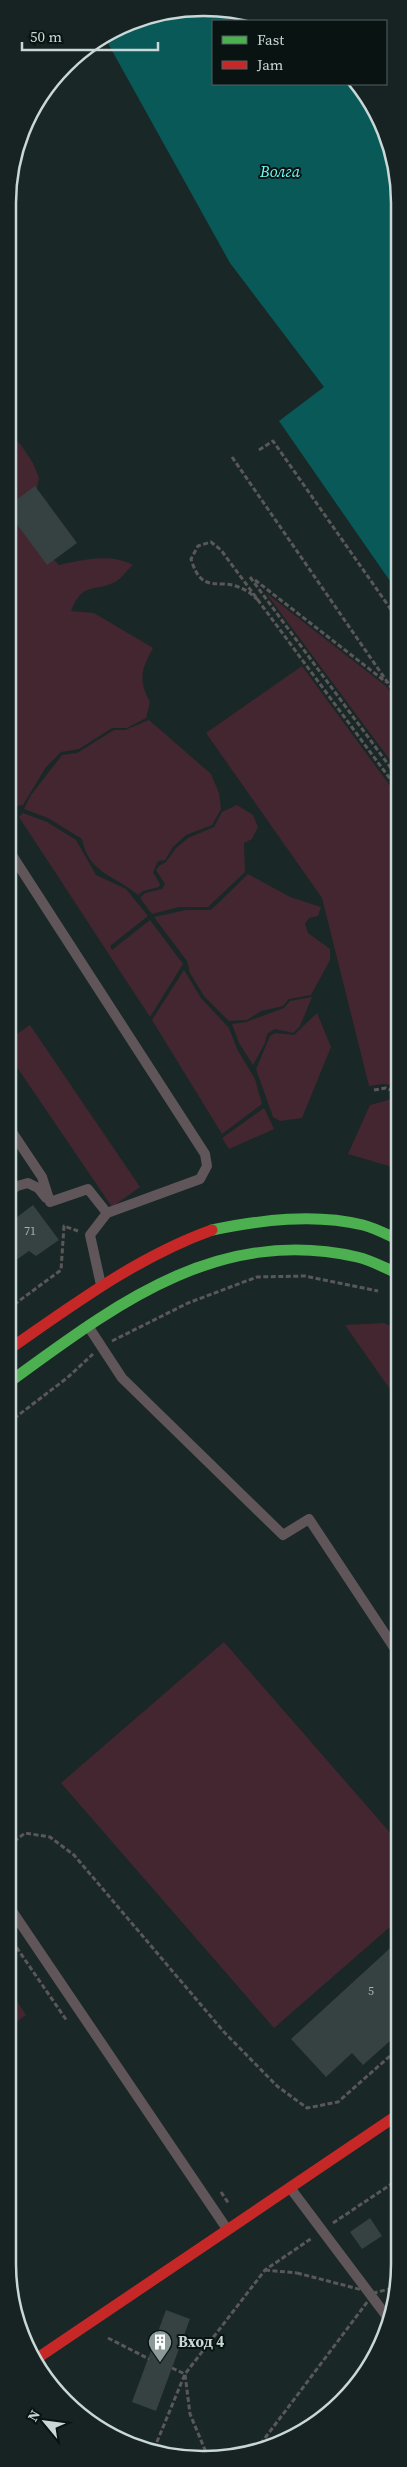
<svg xmlns="http://www.w3.org/2000/svg" width="407" height="2467" viewBox="0 0 407 2467" font-family="'Source Serif 4',serif">
  <style>
    .green { fill: #442630 }
    .water { fill: #085958 }
    .building { fill: #364241 }
    .lines { fill: none; stroke-linecap: round; stroke-linejoin: round }
    .path { stroke: #5a5759; stroke-width: 3; stroke-dasharray: 5 2.5; stroke-linecap: butt }
    .lane { stroke: #605559; stroke-width: 10 }
    .fast { stroke: #4caf50; stroke-width: 11 }
    .jam { stroke: #c62828; stroke-width: 11 }
    .path-bridge { stroke: #5a5759; stroke-width: 3; stroke-dasharray: 5 2.5; stroke-linecap: butt }
    .labels { text-anchor: middle; stroke-width: 4; stroke-linejoin: round; paint-order: stroke }
    .number-label { font-size: 12px; fill: #a4b2b1 }
    .poi-label { font-size: 15px; font-weight: bold; fill: #c9d7d6; stroke: #081312; text-anchor: start }
    .water-label { font-size: 16px; font-style: italic; fill: #6efaf7; stroke: #081312 }
    .rim { fill: none; stroke: #c9d7d6; stroke-width: 2.5 }
  </style>
  <rect width="100%" height="100%" fill="#192726"/>
  <path class="green" d="M8,433L21,445L33,463L39,478L34,501L43,549L59,565C84,560 110,553 133,565C127,570 121,579 115,582C92,593 83,581 71,611L94,613L153,648C141,670 138,680 150,702L146,718L127,728H112L79,749L61,752L46,767L23,805L16,806L8,795Z
    M266,593L387,687L399,705V772Z
    M302,666L399,798V1086L383,1084L369,1086L322,898L206,733Z
    M149,720L211,774L219,793L221,809L212,825L186,835L173,847L165,860L158,861L153,872L160,884L159,887L143,891L138,895C115,875 89,874 82,839L48,818L24,809L31,795L62,755L77,753L114,730H125Z
    M237,805L253,815L258,827L252,839L244,843L245,872L208,907H179L152,914L140,898L145,893L162,889L165,884L156,870L159,866L166,862L176,848L188,838L214,827L222,812Z
    M23,813L47,822L76,840L96,875L126,889L148,916L110,946L112,950L150,920L183,964L150,1017L19,817Z
    M248,874L290,897L321,907L318,916L309,918L305,924L308,933L330,949V960L311,995L289,999L283,1006L261,1011L247,1020L229,1021L204,996L190,973L187,961L154,917L186,910H211Z
    M184,970L201,998L229,1028L237,1049L255,1079L262,1104L222,1134L152,1020Z
    M312,997L300,1026L293,1033L275,1029L267,1034L265,1043L253,1065L239,1043L232,1024L246,1022L276,1011L284,1008L290,1001Z
    M317,1013L331,1047L302,1118L280,1121L273,1117L256,1069L270,1036L275,1033L294,1035Z
    M30,1025L140,1187L112,1207L8,1054V1040Z
    M392,1099L399,1101V1169L348,1154L370,1105Z
    M264,1108L274,1129L229,1149L222,1138Z
    M384,1323L399,1329V1402L345,1325Z
    M224,1642L399,1843V1919L274,2028L61,1783Z
    M8,1988L26,2015L8,2028Z"/>
  <path class="water" d="M217,8L266,21H213V84H356L379,117L399,190V594L279,421L324,387L230,263L105,38L141,18Z"/>
  <path class="building" d="M35,486L77,543L47,565L8,512V506Z
    M33,1205L59,1240L36,1256L29,1251L8,1266V1224Z
    M399,1940V2033L363,2065L352,2053L326,2077L291,2039Z
    M370,2218L382,2236L362,2249L350,2232Z
    M166,2310L190,2319L156,2411L132,2402Z"/>
  <g class="lines">
    <path class="path" d="M259,450L273,441L399,621
      M232,457L399,699
      M250,577L399,779
      M255,580L386,682
      M258,600C254,597 250,592 245,590C219,575 203,598 191,559L198,546L211,542L221,550L399,791
      M391,685L399,691
      M374,1090L386,1088L399,1093
      M8,1309L61,1270L64,1226L78,1231
      M112,1341L188,1303L257,1277L305,1276L378,1291
      M8,1423L67,1378L93,1354
      M8,1846L25,1833L50,1837L74,1855L224,2032L277,2086L307,2108L338,2102L399,2048
      M8,1935L67,2021
      M221,2192L229,2204
      M333,2223L399,2179
      M265,2270L297,2273
      M108,2338L149,2359
      M172,2368L185,2374L190,2414L208,2457
      M154,2449L185,2374L265,2270L312,2238"/>
    <path class="lane" d="M8,849L205,1154L207,1166L200,1179L107,1213L90,1235L101,1285
      M8,1126L42,1177L50,1202
      M8,1192L17,1186L28,1183L38,1188L46,1198
      M50,1202L88,1189L107,1213
      M88,1326L122,1378L283,1535L309,1519L399,1655
      M8,1905L227,2229
      M291,2189L388,2318"/>
    <path class="fast" d="M212,1230C261,1220 314,1213 363,1225C375,1228 388,1235 399,1240
      M8,1383C114,1306 217,1225 357,1257C371,1260 385,1268 399,1274"/>
    <path class="jam" d="M8,1350C73,1305 137,1257 212,1230
      M36,2359L399,2114"/>
    <path class="path-bridge" d="M297,2273L374,2293
      M256,2450L374,2293L396,2287"/>
  </g>
  <defs>
    <g id="building-pin" transform="scale(1.25)"><path d="M0 17L-7.5 6A9.5 9.5 0 1 1 7.5 6Z" fill="#8b9998" stroke="#081312"/><path d="M-4-6H4V6H1V3H-1V6H-4ZM-2.5-4.3h1.7v1.8h-1.7ZM.8-4.3h1.7v1.8H.8ZM-2.5-1h1.7V.8h-1.7ZM.8-1h1.7V.8H.8Z" fill="#fff"/></g>
  </defs>
  <g fill-rule="evenodd">
    <use href="#building-pin" x="160" y="2342"/>
  </g>
  <g class="labels">
    <g class="number-label">
      <text x="30" y="1235">71</text>
      <text x="371" y="1995">5</text>
    </g>
    <g class="poi-label">
      <text x="178" y="2347">Вход 4</text>
    </g>
    <g class="water-label">
      <text x="280" y="177">Волга</text>
    </g>
  </g>
  <path d="M0 0H407V2467H0ZM203 16H204A187 187 0 0 1 391 203V2264A187 187 0 0 1 204 2451H203A187 187 0 0 1 16 2264V203A187 187 0 0 1 203 16Z" fill="#172322" fill-rule="evenodd"/>
  <path class="rim" d="M203 16H204A187 187 0 0 1 391 203V2264A187 187 0 0 1 204 2451H203A187 187 0 0 1 16 2264V203A187 187 0 0 1 203 16Z"/>
  <rect x="212" y="20" width="175" height="65" fill="#081312" stroke="#556160"/>
  <rect x="222" y="36" width="25" height="8" fill="#4caf50" stroke="#556160"/>
  <text x="257" y="45" font-size="15" fill="#c9d7d6">Fast</text>
  <rect x="222" y="61" width="25" height="8" fill="#c62828" stroke="#556160"/>
  <text x="257" y="70" font-size="15" fill="#c9d7d6">Jam</text>
  <g transform="translate(45 2422) rotate(299)" stroke="#081312" stroke-width="4" paint-order="stroke">
  <path d="M0-4L9 19L0 12L-9 19Z" fill="#c9d7d6"/>
  <text y="-8" font-size="14" font-weight="bold" text-anchor="middle" fill="#c9d7d6">N</text>
  </g>
  <path d="M22 42v8h136v-8" fill="none" stroke="#c9d7d6" stroke-width="2.5"/>
  <text x="30" y="42" font-size="15" fill="#c9d7d6" stroke="#081312" stroke-width="4" paint-order="stroke">50 m</text>
</svg>
